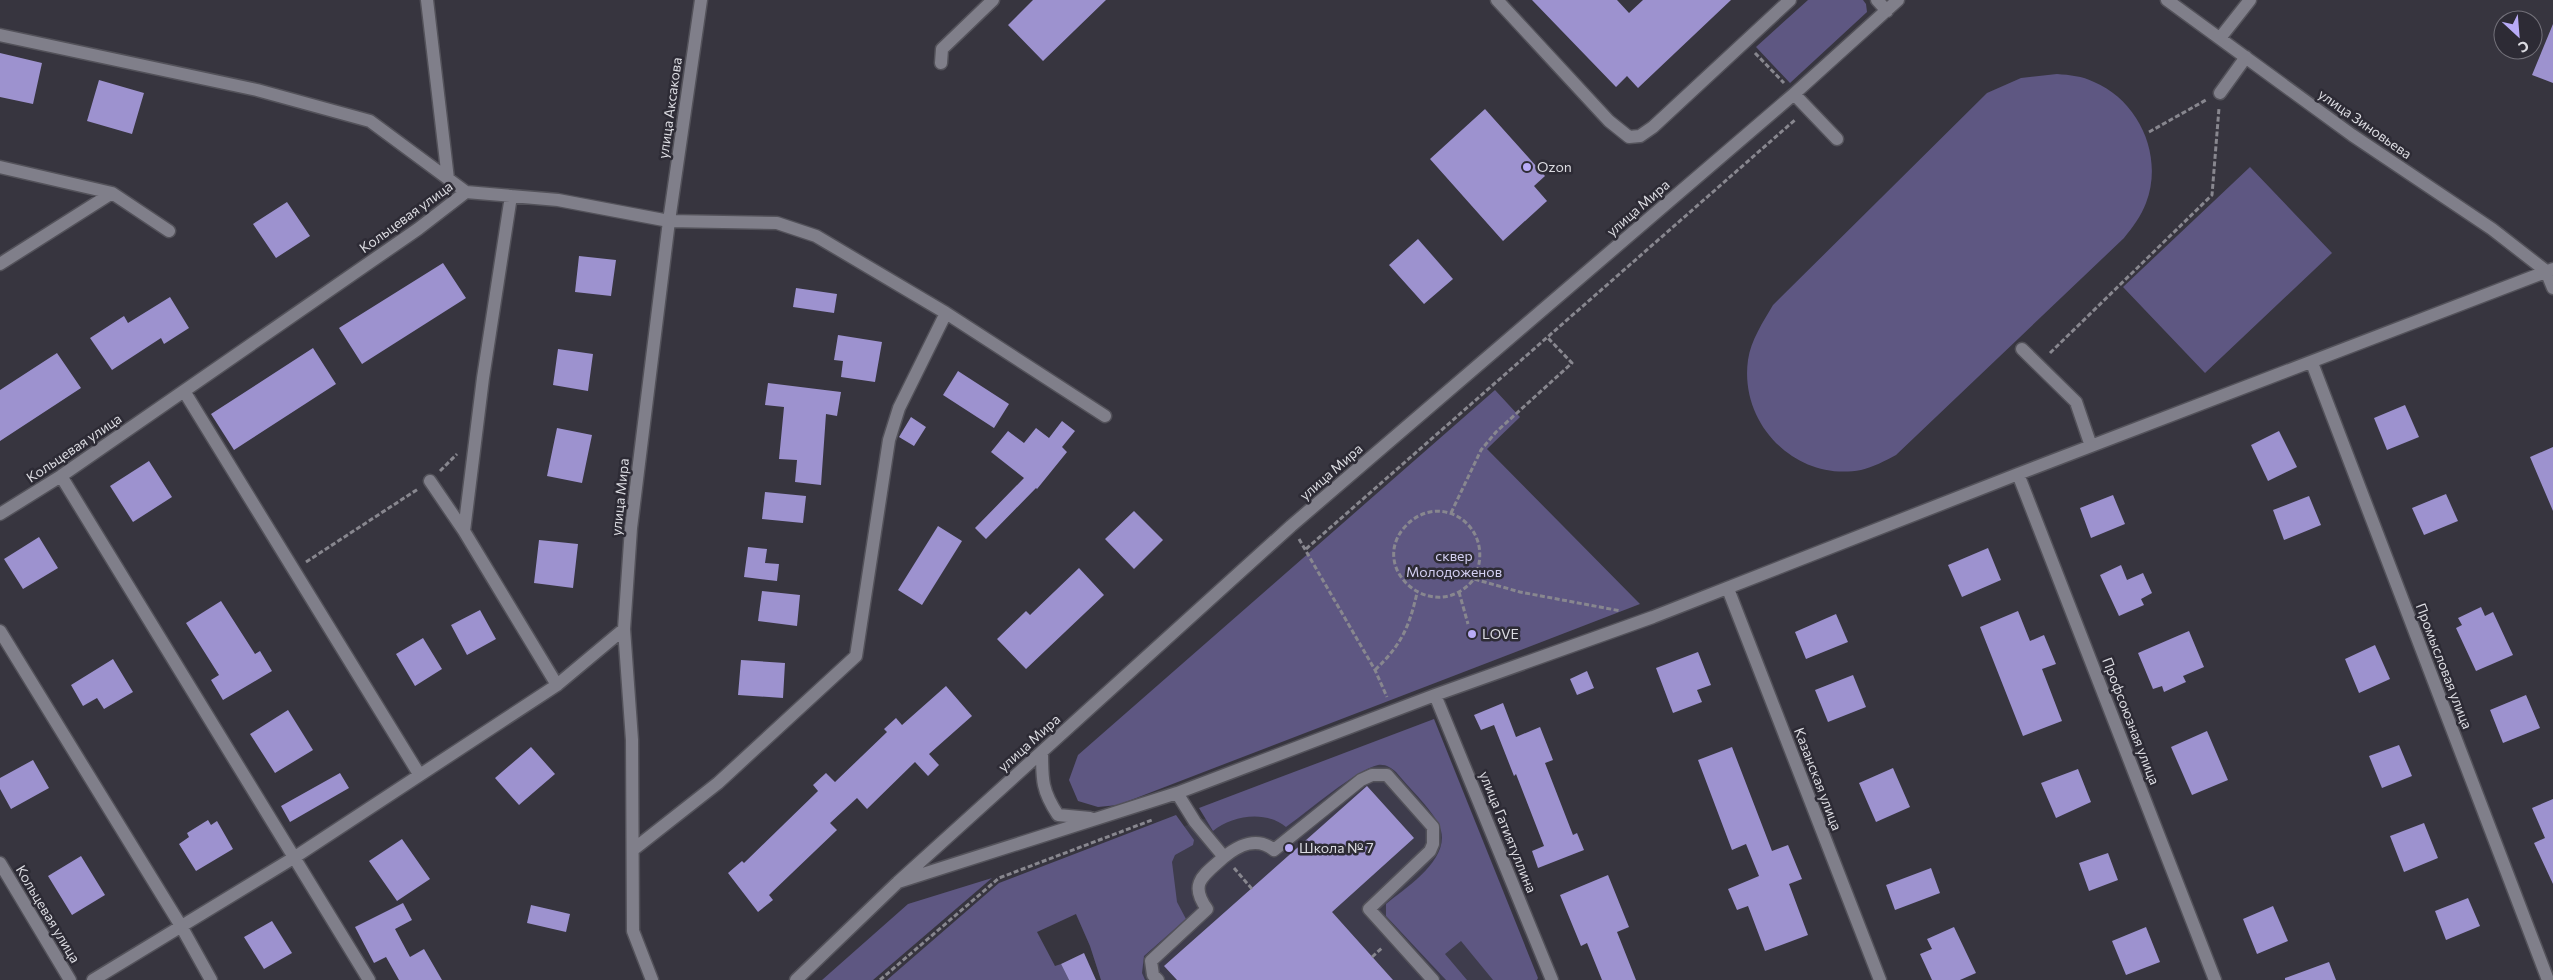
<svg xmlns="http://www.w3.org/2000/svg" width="2553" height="980" viewBox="0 0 2553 980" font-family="Commissioner,sans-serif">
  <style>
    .built { fill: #3e3c4c }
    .green { fill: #5e5782 }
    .building { fill: #9d92cf }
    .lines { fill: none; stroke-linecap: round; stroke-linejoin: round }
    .minor-casing { stroke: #53525a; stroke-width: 15 }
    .path { stroke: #88878f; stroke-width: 3; stroke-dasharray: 5 2.5; stroke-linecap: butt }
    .minor { stroke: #807f8a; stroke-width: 12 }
    .poi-dot { fill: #b8abf7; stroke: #2d2b35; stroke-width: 2 }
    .labels { text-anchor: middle; stroke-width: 5; stroke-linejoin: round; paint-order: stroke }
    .street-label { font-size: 14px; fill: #dbdbe1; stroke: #2d2b35 }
    .poi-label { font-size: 14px; fill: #dbdbe1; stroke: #2d2b35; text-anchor: start }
    .park-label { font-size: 14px; fill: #d4d0f2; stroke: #2d2b35 }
  </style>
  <rect width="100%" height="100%" fill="#37353f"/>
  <path class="built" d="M1413,743L1516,980H1101L1090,946L1076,914L1185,826Z"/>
  <path class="green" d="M1808,0H1863L1866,4L1867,12L1790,83L1756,47Z
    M2057,74C2070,75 2082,76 2094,82C2139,101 2164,156 2146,203C2141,216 2133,227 2124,238L1896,455C1885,461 1873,467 1861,470C1796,482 1739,424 1748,360C1751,340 1763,322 1773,305L1987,93L2021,78Z
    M2250,167L2332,253L2205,373L2123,287Z
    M1495,390L1520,417L1487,449L1640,604L1118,805L1098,807L1078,801L1069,780L1078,755Z
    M1434,719L1538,978L1537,980H1493L1461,941L1445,954L1467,980H1446L1386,916V904C1408,886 1456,856 1438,823C1428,805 1409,788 1396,772C1391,768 1386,764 1378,765C1357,769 1306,813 1286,827C1266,810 1232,815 1213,831L1199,808Z
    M1176,815L1194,840L1193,845L1175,855L1172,862L1177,902L1186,919L1144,956L1142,973L1145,980H1101L1090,946L1076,914L1037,932L1055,966L1061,964L1069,980H887L999,883Z
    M992,878L873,980H822L908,904Z"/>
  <path class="building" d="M1033,0H1106L1043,61L1008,25Z
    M1532,0H1617L1629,13L1643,0H1731L1638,88L1627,76L1616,87Z
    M2553,24V83L2532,75Z
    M0,53L42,63L33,104L0,97Z
    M99,80L144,93L132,134L87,121Z
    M1485,109L1545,176L1534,186L1547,201L1503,241L1430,159Z
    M287,202L310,236L276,258L253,224Z
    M1418,239L1453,279L1424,304L1389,265Z
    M579,256L616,260L611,296L575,292Z
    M443,263L466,298L362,364L339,328Z
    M796,288L837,294L834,313L793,307Z
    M170,297L189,328L164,344L161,338L112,370L90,338L124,316L128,323Z
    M838,335L882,342L875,382L841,377L843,361L834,360Z
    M313,348L336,384L234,450L211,414Z
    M558,349L593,354L588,391L553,385Z
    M57,353L81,388L0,441V390Z
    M958,371L1009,404L994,428L943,395Z
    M768,383L841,392L837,416L826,414L821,485L795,482L797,460L779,459L784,407L765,405Z
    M2405,405L2419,437L2387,450L2374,418Z
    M911,417L926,427L914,446L899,437Z
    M1062,421L1075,431L1062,447L1067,452L1037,489L1036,488L986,539L975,528L1024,478L991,452L1008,431L1024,443L1036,428L1049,438Z
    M557,428L592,435L582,483L547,476Z
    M2279,431L2297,467L2268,481L2251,445Z
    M2553,447V511L2530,457Z
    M149,461L172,497L133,522L110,486Z
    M765,492L806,496L803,523L762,519Z
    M2446,494L2458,521L2424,535L2412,508Z
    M2113,495L2125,524L2091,538L2080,508Z
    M2309,496L2321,525L2284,540L2273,510Z
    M1134,511L1163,540L1134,569L1105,539Z
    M938,526L962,541L922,605L898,590Z
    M39,537L58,568L23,589L4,559Z
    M539,540L578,544L573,588L534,583Z
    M748,547L767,549L765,563L779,564L777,581L744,577Z
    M1988,548L2001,580L1962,597L1948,565Z
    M2121,565L2127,580L2143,573L2152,593L2141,599L2144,605L2119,616L2100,575Z
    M1079,568L1104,595L1026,669L997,639L1026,611L1030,615Z
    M762,591L800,595L797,626L758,621Z
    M221,601L255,654L260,651L272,671L223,700L211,680L219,675L186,623Z
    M2481,607L2485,616L2493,612L2513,655L2476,671L2456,628L2462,625L2458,618Z
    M480,610L496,639L467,655L451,625Z
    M2018,611L2030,641L2044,635L2056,664L2042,669L2062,721L2023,736L1980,627Z
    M1836,614L1848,642L1806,659L1795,632Z
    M2189,631L2204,667L2183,676L2186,682L2164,692L2162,686L2153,689L2138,653Z
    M423,638L442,669L415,686L396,654Z
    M2375,645L2390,679L2359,693L2345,659Z
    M1698,652L1711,685L1697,690L1702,702L1673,713L1656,668Z
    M113,659L133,692L104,709L97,698L83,706L71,685Z
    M741,660L785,663L783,698L738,695Z
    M1587,671L1594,688L1577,695L1570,679Z
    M1853,675L1866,707L1828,722L1815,690Z
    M946,686L972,716L929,754L939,765L928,776L915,762L867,809L857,798L830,823L837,830L769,895L773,900L758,912L728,873L742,861L744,863L818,791L813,785L826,773L835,782L887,732L884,729L896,718L902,725Z
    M2526,695L2540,728L2503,743L2490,710Z
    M1503,703L1516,737L1540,727L1553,760L1545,763L1573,835L1577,833L1584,850L1538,868L1532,851L1544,846L1516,774L1514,776L1494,725L1481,730L1474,715Z
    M288,710L313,750L275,773L250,734Z
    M2207,731L2228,780L2192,795L2171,747Z
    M2399,745L2412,776L2382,788L2369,756Z
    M531,747L555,774L519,805L495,778Z
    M1732,747L1772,851L1788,845L1802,879L1789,884L1808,935L1765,951L1748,906L1737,910L1728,889L1759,876L1746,844L1732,850L1698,760Z
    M33,760L49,788L11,809L0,789V778Z
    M1893,768L1910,807L1876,822L1859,783Z
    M2078,769L2091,802L2056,818L2041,783Z
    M340,773L349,788L290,822L281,806Z
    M1367,786L1414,838L1332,912L1393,980H1177L1164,966Z
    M2553,799V884L2534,843L2545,838L2532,808Z
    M208,820L211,825L217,821L233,849L196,871L179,844L189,837L187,833Z
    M2424,823L2438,858L2404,872L2390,836Z
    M402,839L430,879L397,901L369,861Z
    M2108,853L2118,880L2089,891L2079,863Z
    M81,856L105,895L72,915L48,876Z
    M1931,868L1940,893L1895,910L1886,885Z
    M1608,875L1629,927L1617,932L1636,980H1602L1587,943L1581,946L1560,895Z
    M2468,898L2480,926L2446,940L2435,911Z
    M403,903L412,920L395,929L410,957L424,949L442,980H399L386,957L374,963L355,927Z
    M531,905L570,914L566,932L527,923Z
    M2273,906L2288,941L2257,954L2243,919Z
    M272,921L292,953L264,969L244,937Z
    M1954,927L1976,973L1960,980H1932L1920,954L1932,949L1927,939Z
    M2146,927L2160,962L2126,975L2112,941Z
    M1084,953L1096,980H1069L1061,964Z
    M2329,962L2336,980H2285V978Z"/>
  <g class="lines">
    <g class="minor-casing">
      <path id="minor" d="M427,0L448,179
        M701,0L669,221L777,223L816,236L946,313L1105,416
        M1497,0L1609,121L1629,137L1640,136L1653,127L1790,0
        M1877,0L1887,11
        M2167,0L2352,135L2492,229L2546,271L2553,288
        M0,35L257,90L370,121L466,192
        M2220,38L2250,0
        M941,63L942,49L993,0
        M2220,93L2246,57
        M1794,94L1837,139
        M0,167L112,193L169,231
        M466,192L558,200L669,221L631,528L624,629L632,740L633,931L652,980
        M511,196L483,378L464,531L557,685
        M0,264L112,193
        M2022,349L2076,402L2091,446
        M2312,363L2548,980
        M184,391L419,774
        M2018,474L2215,980
        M61,476L369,980
        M430,481L464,531
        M0,514L61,476L418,229L466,192
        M1728,589L1880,980
        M0,631L181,926L211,980
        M1435,695L1552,980
        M1042,752C1042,780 1042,791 1058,815L1090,818
        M1177,793L1195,822L1224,857C1239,845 1257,836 1274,850L1361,780L1372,775H1387L1433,827V844L1430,851L1369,909L1433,980
        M634,849L718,783L856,656L889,440L899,408L946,313
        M0,863L70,980
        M898,882L1177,793L1435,695L1653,617L2018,474L2553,269
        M93,980L295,857L557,685L624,629
        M796,980L898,882L1291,526L1794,94L1898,0
        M1158,980L1153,975L1151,961L1207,909C1188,883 1204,875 1224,857"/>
    </g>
    <path class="path" d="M1755,53L1784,83
      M2149,132L2206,100
      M2050,353L2212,195L2219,108
      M440,471L457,454
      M1451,513L1481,450L1496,432L1572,363L1548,338
      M1299,539L1375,670L1387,697
      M1306,549L1796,119
      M306,562L418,489
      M1474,579C1499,526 1437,487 1403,529C1369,572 1436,626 1474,579L1520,592L1621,611
      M1459,592L1468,624
      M1375,670C1401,645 1409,628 1417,593
      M1234,868L1252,889
      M1372,957L1383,947
      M880,980L999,878L1152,820"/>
    <use href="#minor" class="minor"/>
  </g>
  <g class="poi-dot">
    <circle cx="1527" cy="167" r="5"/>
    <circle cx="1472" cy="634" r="5"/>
    <circle cx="1289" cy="848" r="5"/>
  </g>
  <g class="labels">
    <g class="street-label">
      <text transform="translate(670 108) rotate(-82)" y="5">улица Аксакова</text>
      <text transform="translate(2365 124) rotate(35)" y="5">улица Зиновьева</text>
      <text transform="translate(1638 208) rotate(-41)" y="5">улица Мира</text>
      <text transform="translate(406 217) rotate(-36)" y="5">Кольцевая улица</text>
      <text transform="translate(74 448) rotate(-34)" y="5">Кольцевая улица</text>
      <text transform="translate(1331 472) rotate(-41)" y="5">улица Мира</text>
      <text transform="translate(620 497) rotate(-84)" y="5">улица Мира</text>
      <text transform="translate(2444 666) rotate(69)" y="5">Промысловая улица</text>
      <text transform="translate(2131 721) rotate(69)" y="5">Профсоюзная улица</text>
      <text transform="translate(1029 743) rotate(-42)" y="5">улица Мира</text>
      <text transform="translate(1818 779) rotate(69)" y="5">Казанская улица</text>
      <text transform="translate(1508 832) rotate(68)" y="5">улица Гатиятуллина</text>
      <text transform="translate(48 914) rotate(59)" y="5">Кольцевая улица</text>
    </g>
    <g class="poi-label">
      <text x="1537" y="172">Ozon</text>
      <text x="1482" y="639">LOVE</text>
      <text x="1299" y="853">Школа № 7</text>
    </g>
    <g class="park-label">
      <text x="1454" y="561">сквер<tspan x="1454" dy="16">Молодоженов</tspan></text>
    </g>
  </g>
  <g transform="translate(2518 35) rotate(154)"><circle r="24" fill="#2d2b35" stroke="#73717a"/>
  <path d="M0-4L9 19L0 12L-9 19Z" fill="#b8abf7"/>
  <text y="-8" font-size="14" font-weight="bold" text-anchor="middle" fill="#dbdbe1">С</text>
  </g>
</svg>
